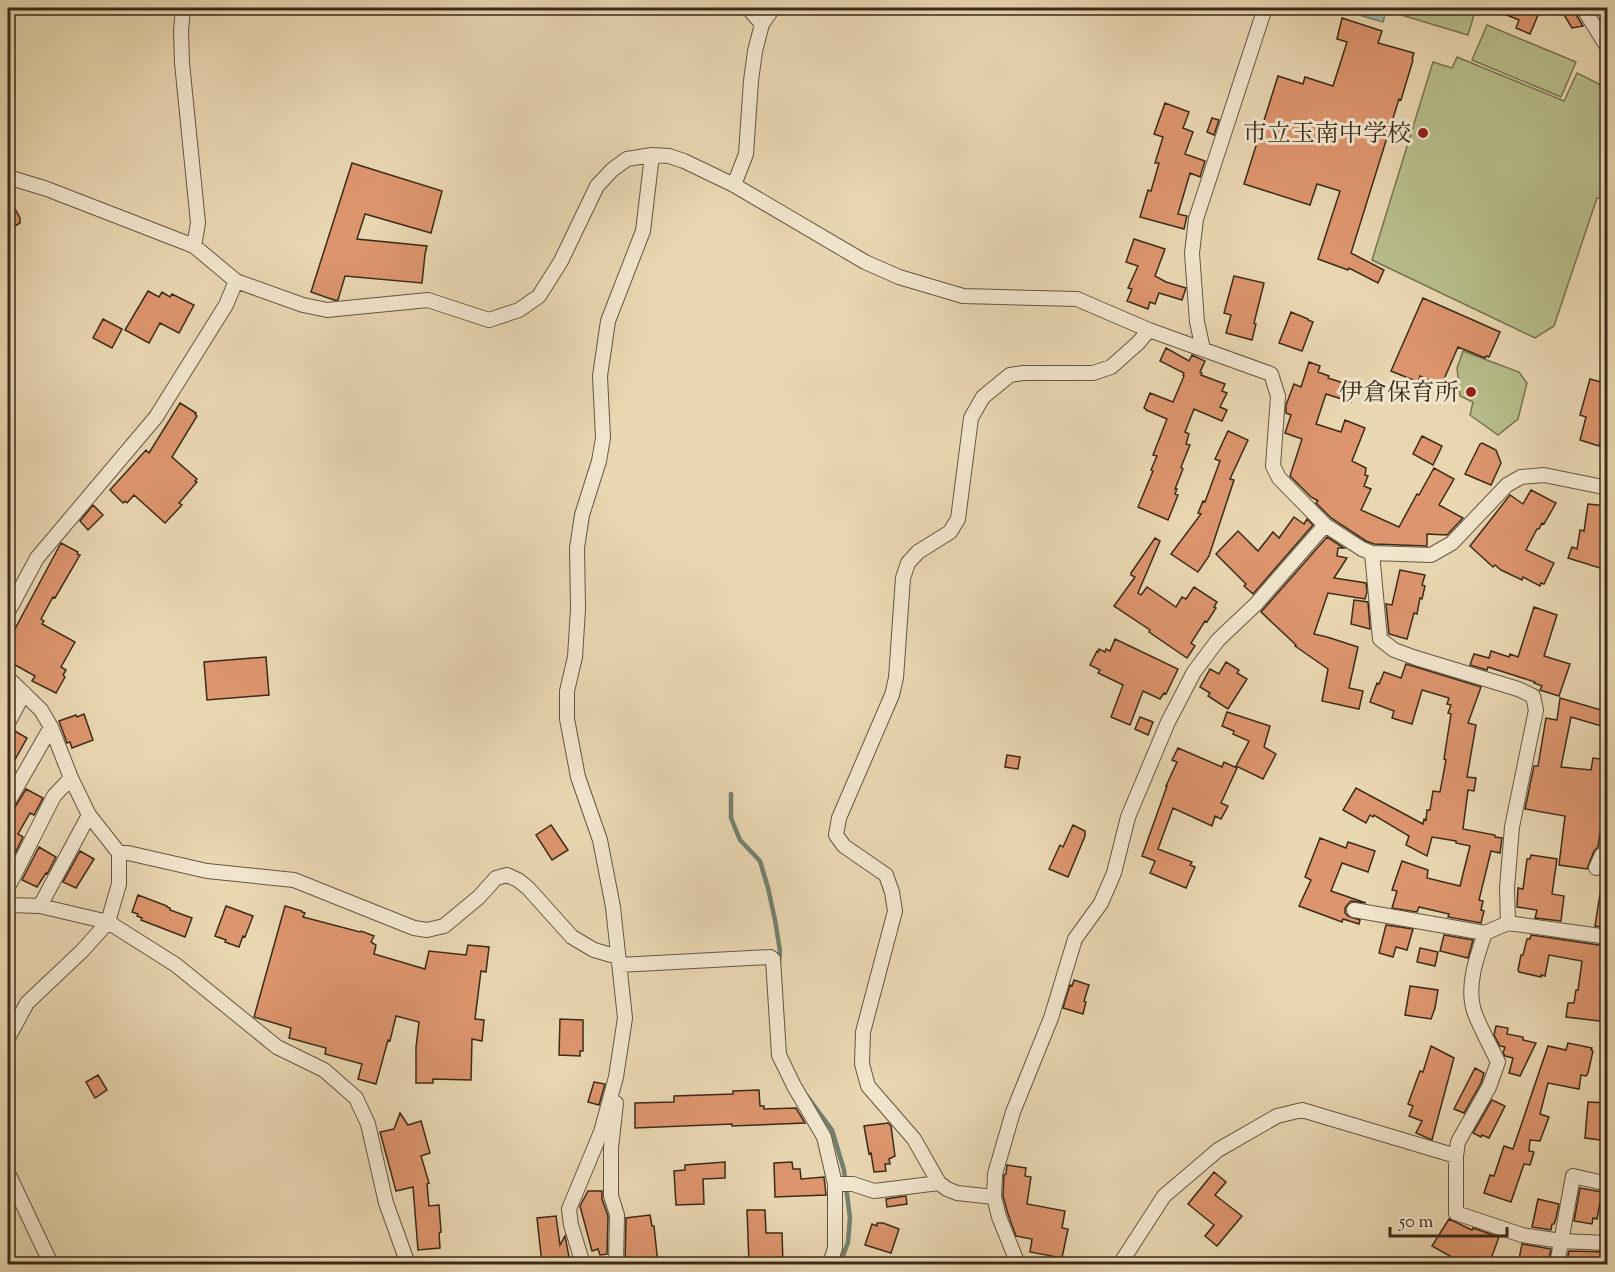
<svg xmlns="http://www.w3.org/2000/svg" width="1615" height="1272" viewBox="0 0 1615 1272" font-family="'Sorts Mill Goudy','Noto Serif JP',serif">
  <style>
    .green { fill: #b7be8c; stroke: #797454; stroke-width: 1.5 }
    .water { fill: #98baa9; stroke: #738170; stroke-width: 1.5 }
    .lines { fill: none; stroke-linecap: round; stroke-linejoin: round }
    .stream { stroke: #738170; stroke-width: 4.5 }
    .building { fill: #dd956d; stroke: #3b2b1b; stroke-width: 1.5 }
    .street-casing { stroke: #665641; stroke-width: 16 }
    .street { stroke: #f1e5cd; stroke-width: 14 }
    .poi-dot { fill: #8f2418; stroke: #f1e5cd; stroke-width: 2 }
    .labels { text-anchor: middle; stroke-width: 6; stroke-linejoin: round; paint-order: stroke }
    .poi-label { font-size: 24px; fill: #3b2b1b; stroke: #f1e5cd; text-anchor: end }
  </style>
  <rect width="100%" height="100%" fill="#e9d7b2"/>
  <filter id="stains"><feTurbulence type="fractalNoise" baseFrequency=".00333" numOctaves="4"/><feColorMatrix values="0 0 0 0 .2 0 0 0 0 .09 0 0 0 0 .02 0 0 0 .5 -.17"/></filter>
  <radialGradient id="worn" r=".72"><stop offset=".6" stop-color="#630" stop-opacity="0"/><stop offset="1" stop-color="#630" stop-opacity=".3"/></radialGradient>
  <path class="green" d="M1400,8H1476L1468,35L1398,14Z
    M1487,25L1576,62L1561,97L1472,60Z
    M1457,57L1564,101L1577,73L1607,88V198H1597L1554,326L1535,338L1372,260L1433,62L1452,68Z
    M1463,351L1519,372L1527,383L1518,419L1498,435L1470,415L1473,402L1460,396L1457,368Z"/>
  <path class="water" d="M1361,8H1387L1383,22L1359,15Z"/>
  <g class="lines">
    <path class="stream" d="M731,794V818L740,840L760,861L768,888L775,920L780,951L779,962
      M807,1096L832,1130L844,1170L850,1218L848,1242L840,1264"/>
  </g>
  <path class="building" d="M1490,8H1541L1530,34L1516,28L1519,20Z
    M1560,8H1574L1575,13L1583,26L1572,28Z
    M1342,18L1382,31L1378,43L1414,53L1412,59L1413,60L1401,100L1399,99L1351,253L1384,270L1378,283L1349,268L1348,270L1318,259L1340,191L1317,184L1310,205L1244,184L1278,76L1303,84L1305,77L1333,86L1347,42L1337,39Z
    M1165,103L1189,112L1183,128L1193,132L1185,154L1205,161L1200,177L1190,173L1178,214L1187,216L1184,229L1140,217L1148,190L1151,191L1159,163H1155L1163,137L1154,134Z
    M1212,118L1219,120L1214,135L1207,132Z
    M352,163L442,191L431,233L365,214L357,239L427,246L425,254L422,283L345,276L338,300H334L311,292Z
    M8,196L20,218V223L8,230Z
    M1134,239L1165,249L1155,276L1166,282L1186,288L1182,300L1159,293L1155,304L1150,302L1148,309L1127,301L1132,289L1128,288L1138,266L1126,262Z
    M1234,276L1264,283L1254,323L1256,324L1252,340L1226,333L1231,315L1224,313Z
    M148,291L159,297L162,292L170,297L172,294L194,305L179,333L160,323L149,343L125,330Z
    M1423,298L1500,332L1489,357L1486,356L1485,358L1458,347L1441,386L1420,376L1418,382L1391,371Z
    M1291,312L1308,319V320L1313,322L1302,351L1279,343Z
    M103,319L122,329L112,348L93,338Z
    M1166,348L1189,361L1192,355L1205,361L1200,372L1202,373L1201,375L1225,384L1222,391L1227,393L1220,407L1227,410L1222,421L1194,409L1185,432L1189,434L1186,444L1190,445L1181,467L1183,469L1175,489H1177L1175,494L1178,495L1168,520L1138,507L1153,471L1151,470L1157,456L1153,455L1167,419L1146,410V409L1144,408L1150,393L1173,402L1184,376L1183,375L1184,373L1160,361Z
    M1309,362L1320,366L1318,372L1329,376L1328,378L1356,387L1351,402L1326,394L1316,424L1341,432L1345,420L1365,428L1352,461L1366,468L1365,475L1368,476L1364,486L1371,489L1361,510L1399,527L1417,494L1419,495L1434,468L1454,479L1439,505L1463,518L1447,535L1427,534V546L1374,544L1366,541L1331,518L1316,503L1318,501L1311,497L1290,476L1302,439L1285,433L1291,415L1286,413V405L1294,384L1301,387Z
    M1590,379L1608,384V415L1599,446L1580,440L1586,417L1580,415Z
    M180,403L196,413L195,414L197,416L172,457L197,479L195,481L197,482L179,503L182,505L165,523L134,495L127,503L125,501L123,503L110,490L146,450L149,453Z
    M1228,431L1248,440L1230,479L1234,480L1209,556L1198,572L1171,554L1201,514L1198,513L1203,501L1205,502L1220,461L1215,459Z
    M1422,436L1442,446L1433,465L1413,454Z
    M1482,443L1496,450L1501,463L1491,485L1465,474L1480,444Z
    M1531,490L1556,503L1544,524L1542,523L1539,529H1537L1526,550L1554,563L1544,584L1541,583L1540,586L1523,577L1522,580L1501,570L1495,565L1493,567L1470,546L1510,495L1523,504Z
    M1588,504L1608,506V569L1604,568L1603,569L1568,558L1572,547L1577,549L1580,530L1584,531Z
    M93,505L103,515L88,530L80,521Z
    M1294,517L1304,524L1307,519L1313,525L1253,594L1244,586L1246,584L1216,554L1238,531L1258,551L1273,532L1279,538Z
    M1327,537L1344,548H1338L1337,556L1347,558L1334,578L1366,583L1367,592L1365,599L1328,593L1314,634L1327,637L1358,647L1349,688L1363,691L1359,709L1322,701L1328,669L1295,646L1296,645L1261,612Z
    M1155,538L1160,541L1138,593L1141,595L1147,587L1176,607L1182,597L1186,599L1194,587L1217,602L1214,607L1216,608L1207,622L1205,621L1191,643L1195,646L1187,658L1149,632L1150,630L1114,606L1135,577L1131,575V573Z
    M61,543L78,552L77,554L80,555L55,598L53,597L41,619L44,621L42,624L75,642L61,667L66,670L63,675L65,677L56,693L32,681L35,676L8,661V642Z
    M1400,570L1425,575L1422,585L1425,586L1422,599L1420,598L1417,614L1414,613L1407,639L1389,634L1386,604L1392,605Z
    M1354,600L1368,602L1370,629L1351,624Z
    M1534,607L1557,615L1544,656L1570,664L1559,696L1540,690L1542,686L1534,683L1535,682L1488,667L1487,670L1470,665L1474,654L1489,658L1491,651L1509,657L1510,654L1518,657Z
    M1115,639L1178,669L1166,694L1164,693L1160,699L1143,691L1130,725L1111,717L1123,685L1098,673L1100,670L1090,665L1097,651L1098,652L1099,649L1105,652L1106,649L1110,651Z
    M266,657L269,695L207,700L204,662Z
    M1226,662L1239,670L1237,673L1247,679L1228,709L1208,696L1210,693L1200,687L1210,669L1219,674Z
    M1406,664L1481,687L1468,723L1476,725L1467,777L1476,778L1474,791L1468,790L1463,829L1495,835V837L1502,838L1500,853L1491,851L1479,900L1483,901L1481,910L1484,911L1481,923L1448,917L1449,914L1419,907L1417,912L1392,908L1397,891L1392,890L1402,861L1428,870L1427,878L1460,886L1470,846L1456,843V841L1432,837L1427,856L1406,845L1409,836L1374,815L1373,817L1370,815L1366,823L1343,810L1356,788L1423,824L1424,819L1426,820L1427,810H1430L1433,791L1440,792L1446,760L1444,759L1451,714L1448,713L1451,705L1447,704L1449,698L1422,690L1412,724L1392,718L1394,711L1370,702L1377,683L1379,684L1384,672L1401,678Z
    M1560,698L1608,712V728L1571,717L1561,767L1591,770L1593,758L1608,760V812L1603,811L1598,847L1594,851L1587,869L1559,865L1565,816L1525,809L1534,766H1538L1546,718L1557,720Z
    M1227,712L1270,726L1264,747L1276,754L1263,779L1236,766L1249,741L1233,734L1234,731L1222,726Z
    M84,714L93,740L72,748L70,742L67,743L59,721L76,715L77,717Z
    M1140,717L1153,722L1148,735L1135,729Z
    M13,730L27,738L8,772V738Z
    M1178,748L1222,767L1224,762L1237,768L1221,803L1228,806L1221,819L1215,816L1212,826L1173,808L1158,849L1192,862L1190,865L1195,867L1186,888L1150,873L1155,861L1142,856L1167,786H1166L1177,762L1172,760Z
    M1007,755L1020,757L1018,769L1005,767Z
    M26,789L43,798L34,815L30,813L18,834L23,837L8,868V811L12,810L15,807Z
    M551,825L568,850L552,860L536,835Z
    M1073,825L1085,831V836L1068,877L1049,869L1060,845L1063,847Z
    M1320,838L1346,848L1348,842L1375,851L1368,872L1342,863L1331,891L1366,903L1351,901L1348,904L1345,908V913L1348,916L1360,920L1359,924L1343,919L1342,922L1299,906L1311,880L1305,877Z
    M39,847L56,857L47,874L46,873L37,887L22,880Z
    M80,851L94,859L76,888L63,882Z
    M1531,855L1557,859L1552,894L1564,896L1561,921L1535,918L1537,910L1517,907L1518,888L1523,889L1527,859H1530Z
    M1600,894L1608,895V928L1595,926Z
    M138,895L167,906V907L170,908V910L192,918L185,937L141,920L142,918L137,916L138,914L132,912Z
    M226,906L253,916L245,937L243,936L239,947L225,942L226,940L215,936Z
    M285,906L302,911V912L305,913L303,917L360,932L361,931L374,936L371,942L376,945L374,954L425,969L429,951L466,955L468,945L489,947L486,972L481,971L475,1019L484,1020L482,1041L472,1039L471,1080L433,1079V1083H416V1047L419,1022L396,1016L390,1041L388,1040L376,1084L358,1079L362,1064L325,1054L326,1048L289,1038L291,1028L254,1017Z
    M1386,925L1413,929L1407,950L1396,947L1393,957L1379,953Z
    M1444,935L1473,940L1468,958L1440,951Z
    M1531,935L1605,946L1603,964L1608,965V1022L1566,1017L1568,1003H1574L1576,990H1578L1582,961L1549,955L1545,976L1541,975V977L1519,972L1518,970L1521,955H1523L1527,939H1530Z
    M1420,948L1438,952L1435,966L1417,962Z
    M1074,980L1089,985L1084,1001L1086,1002L1083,1014L1063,1008L1070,985L1072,986Z
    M1410,986L1438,990L1435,1008L1431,1019L1405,1015Z
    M560,1019L583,1020V1051H580V1056L559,1055Z
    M1496,1026L1508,1028L1507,1034L1523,1037V1040L1536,1043L1520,1076L1509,1073L1513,1058L1505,1056L1503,1053L1505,1047L1500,1046L1494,1035Z
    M1568,1043L1592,1048L1591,1050L1593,1051L1588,1073L1586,1076L1581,1075L1579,1089L1548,1083L1540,1114L1549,1117L1540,1141L1530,1140L1529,1151L1534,1152L1530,1165L1524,1164L1511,1202L1484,1193L1490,1175L1494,1176L1504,1146L1513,1149L1548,1046L1566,1050Z
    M1431,1046L1454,1058L1432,1140L1416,1133L1422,1121L1409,1116L1413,1106L1408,1104L1420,1071L1423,1072Z
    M1475,1068L1484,1073L1481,1083L1464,1113L1454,1109Z
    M98,1075L107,1090L95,1098L86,1082Z
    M594,1082L605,1084L599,1105L588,1102Z
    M759,1090L760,1106H764V1109L796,1108L805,1123L732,1126V1124L635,1128V1103L674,1102V1096L733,1094V1091Z
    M1492,1100L1505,1106L1489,1138L1482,1135L1481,1137L1473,1133Z
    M1588,1102L1608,1103V1141L1585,1138Z
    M400,1113L408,1125L421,1121L430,1153L421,1156L429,1183L427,1184L429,1206L439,1205L441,1232L439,1233L440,1248L418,1250L413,1187L396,1191L380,1132L394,1129Z
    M888,1123L891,1126L895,1156L889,1159L890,1164H885L886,1171L874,1172L871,1153L869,1154L864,1126Z
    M725,1162V1178L703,1179L704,1204L676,1205L674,1171L685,1170V1165Z
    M792,1162L793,1169H800L801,1179L824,1177L826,1195L775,1197L774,1163Z
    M1007,1165L1026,1168L1025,1176L1031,1177L1027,1204L1065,1211L1062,1228L1068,1229L1062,1258L1030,1252L1032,1239L1016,1236L1008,1214L1003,1196L1004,1175L1006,1174Z
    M1214,1172L1226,1182L1215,1195L1242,1216L1217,1246L1205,1236L1214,1225L1188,1204Z
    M1580,1188L1602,1192L1597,1219L1593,1218L1592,1224L1574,1221Z
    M588,1191H602V1199L608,1216L607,1254L600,1255L598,1249L592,1251L580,1206Z
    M906,1196L907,1204L887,1207L886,1199Z
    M1538,1199L1559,1204L1556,1218L1554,1224H1552L1551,1230L1532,1227Z
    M747,1210H765L766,1233H782L783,1264H749Z
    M650,1215L652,1226H654L658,1264H625L626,1218Z
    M556,1216L560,1245L565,1236L570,1262L562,1263V1264H542L537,1218Z
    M1449,1219L1472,1230L1473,1228L1499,1237L1489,1264H1464L1432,1246Z
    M877,1223H883L899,1229L891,1253L865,1245L872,1224L877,1226Z
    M1522,1244L1551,1249L1548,1264H1518Z
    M1569,1251L1608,1252V1264H1566Z"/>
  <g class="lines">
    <g class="street-casing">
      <path id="street" d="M183,8L181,31L182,63L198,223L194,246
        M748,8L762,24
        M1583,8L1608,48
        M8,177L47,189L194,246L236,281L303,305L327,310L428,300L489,320L519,310L539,296L561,261L597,186L612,170L627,159L652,155L669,156L684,161L734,185L865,262L899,277L963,296L1077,299L1149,330L1271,374L1278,396L1273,466L1279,478L1325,525L1256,604L1218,640L1194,672L1168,722L1128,817L1114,873L1101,903L1075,939L1051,1018L1013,1112L995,1174L994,1197L999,1217L1018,1264
        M734,185L746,154L751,81L755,51L762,24L773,8
        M1203,349L1197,322L1192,253L1196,219L1265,8
        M1325,525L1362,549L1372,553L1431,555L1452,543L1507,485L1521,477L1544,475L1608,488
        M1372,553L1380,639L1394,650L1416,658L1518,689L1533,696L1536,710L1512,827L1507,888L1508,923L1608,937
        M8,612L37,558L156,417L226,305L236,281
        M8,678L41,710L51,727L71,778L89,815L119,853V884L108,922L82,951L27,1003L8,1038
        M8,723L24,693
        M8,802L51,727
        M119,853H128L207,871L294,880L414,928L427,930L444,926L479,897L496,878L507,875L518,880L528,888L572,937L594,950L618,957
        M1596,868L1602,855L1608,851
        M8,887L54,796L71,778
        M8,905L40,906L108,922L176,965L277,1047L324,1070L356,1098L368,1124L386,1203L408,1264
        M40,906L89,815
        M1354,910L1485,933
        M1508,923L1485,933C1477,956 1466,986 1474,1011C1480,1028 1490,1045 1498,1062L1489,1087L1458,1142L1456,1156V1213L1522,1235L1561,1241L1608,1243
        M619,965L770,957L773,959L779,1055L794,1086L824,1137L835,1184V1248L830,1264
        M8,1173L51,1264
        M835,1184H853L874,1191L939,1183
        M994,1197L957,1193L947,1189L939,1183L914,1139L868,1086L862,1064L863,1032L895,911L892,892L886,875L844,846L836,835L839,818L892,695L896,678L903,578L908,563L918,552L950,532L958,519L971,418L983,397L1010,375L1023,373H1093L1111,367L1138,343L1149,330
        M583,1264L571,1225L569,1209L601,1132L616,1077L625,1018L613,907L600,840L578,777L567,719V691L575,657L578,609L577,548L582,515L599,461L603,438L600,376L608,321L643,231L652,155
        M616,1264L617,1215L611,1196V1148L616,1103
        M1120,1264L1164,1196L1218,1150L1277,1116L1302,1110L1456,1156
        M1557,1264L1573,1176L1608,1184"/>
    </g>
    <use href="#street" class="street"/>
  </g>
  <g class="poi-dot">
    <circle cx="1423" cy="133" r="6"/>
    <circle cx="1471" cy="392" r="6"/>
  </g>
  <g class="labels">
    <g class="poi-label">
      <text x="1411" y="141">市立玉南中学校</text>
      <text x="1459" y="400">伊倉保育所</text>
    </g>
  </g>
  <rect width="1615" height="1272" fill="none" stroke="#e9d7b2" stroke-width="30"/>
  <rect x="9" y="9" width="1597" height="1254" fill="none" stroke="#3b2b1b" stroke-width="3"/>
  <rect x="15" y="15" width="1585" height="1242" fill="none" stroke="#3b2b1b" stroke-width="1.5"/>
  <path d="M1390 1227v9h117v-9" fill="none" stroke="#3b2b1b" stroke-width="3"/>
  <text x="1399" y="1227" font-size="18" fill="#3b2b1b" stroke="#f1e5cd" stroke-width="4.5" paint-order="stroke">50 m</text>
  <rect width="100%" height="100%" filter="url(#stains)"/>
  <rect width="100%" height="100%" fill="url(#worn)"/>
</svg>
